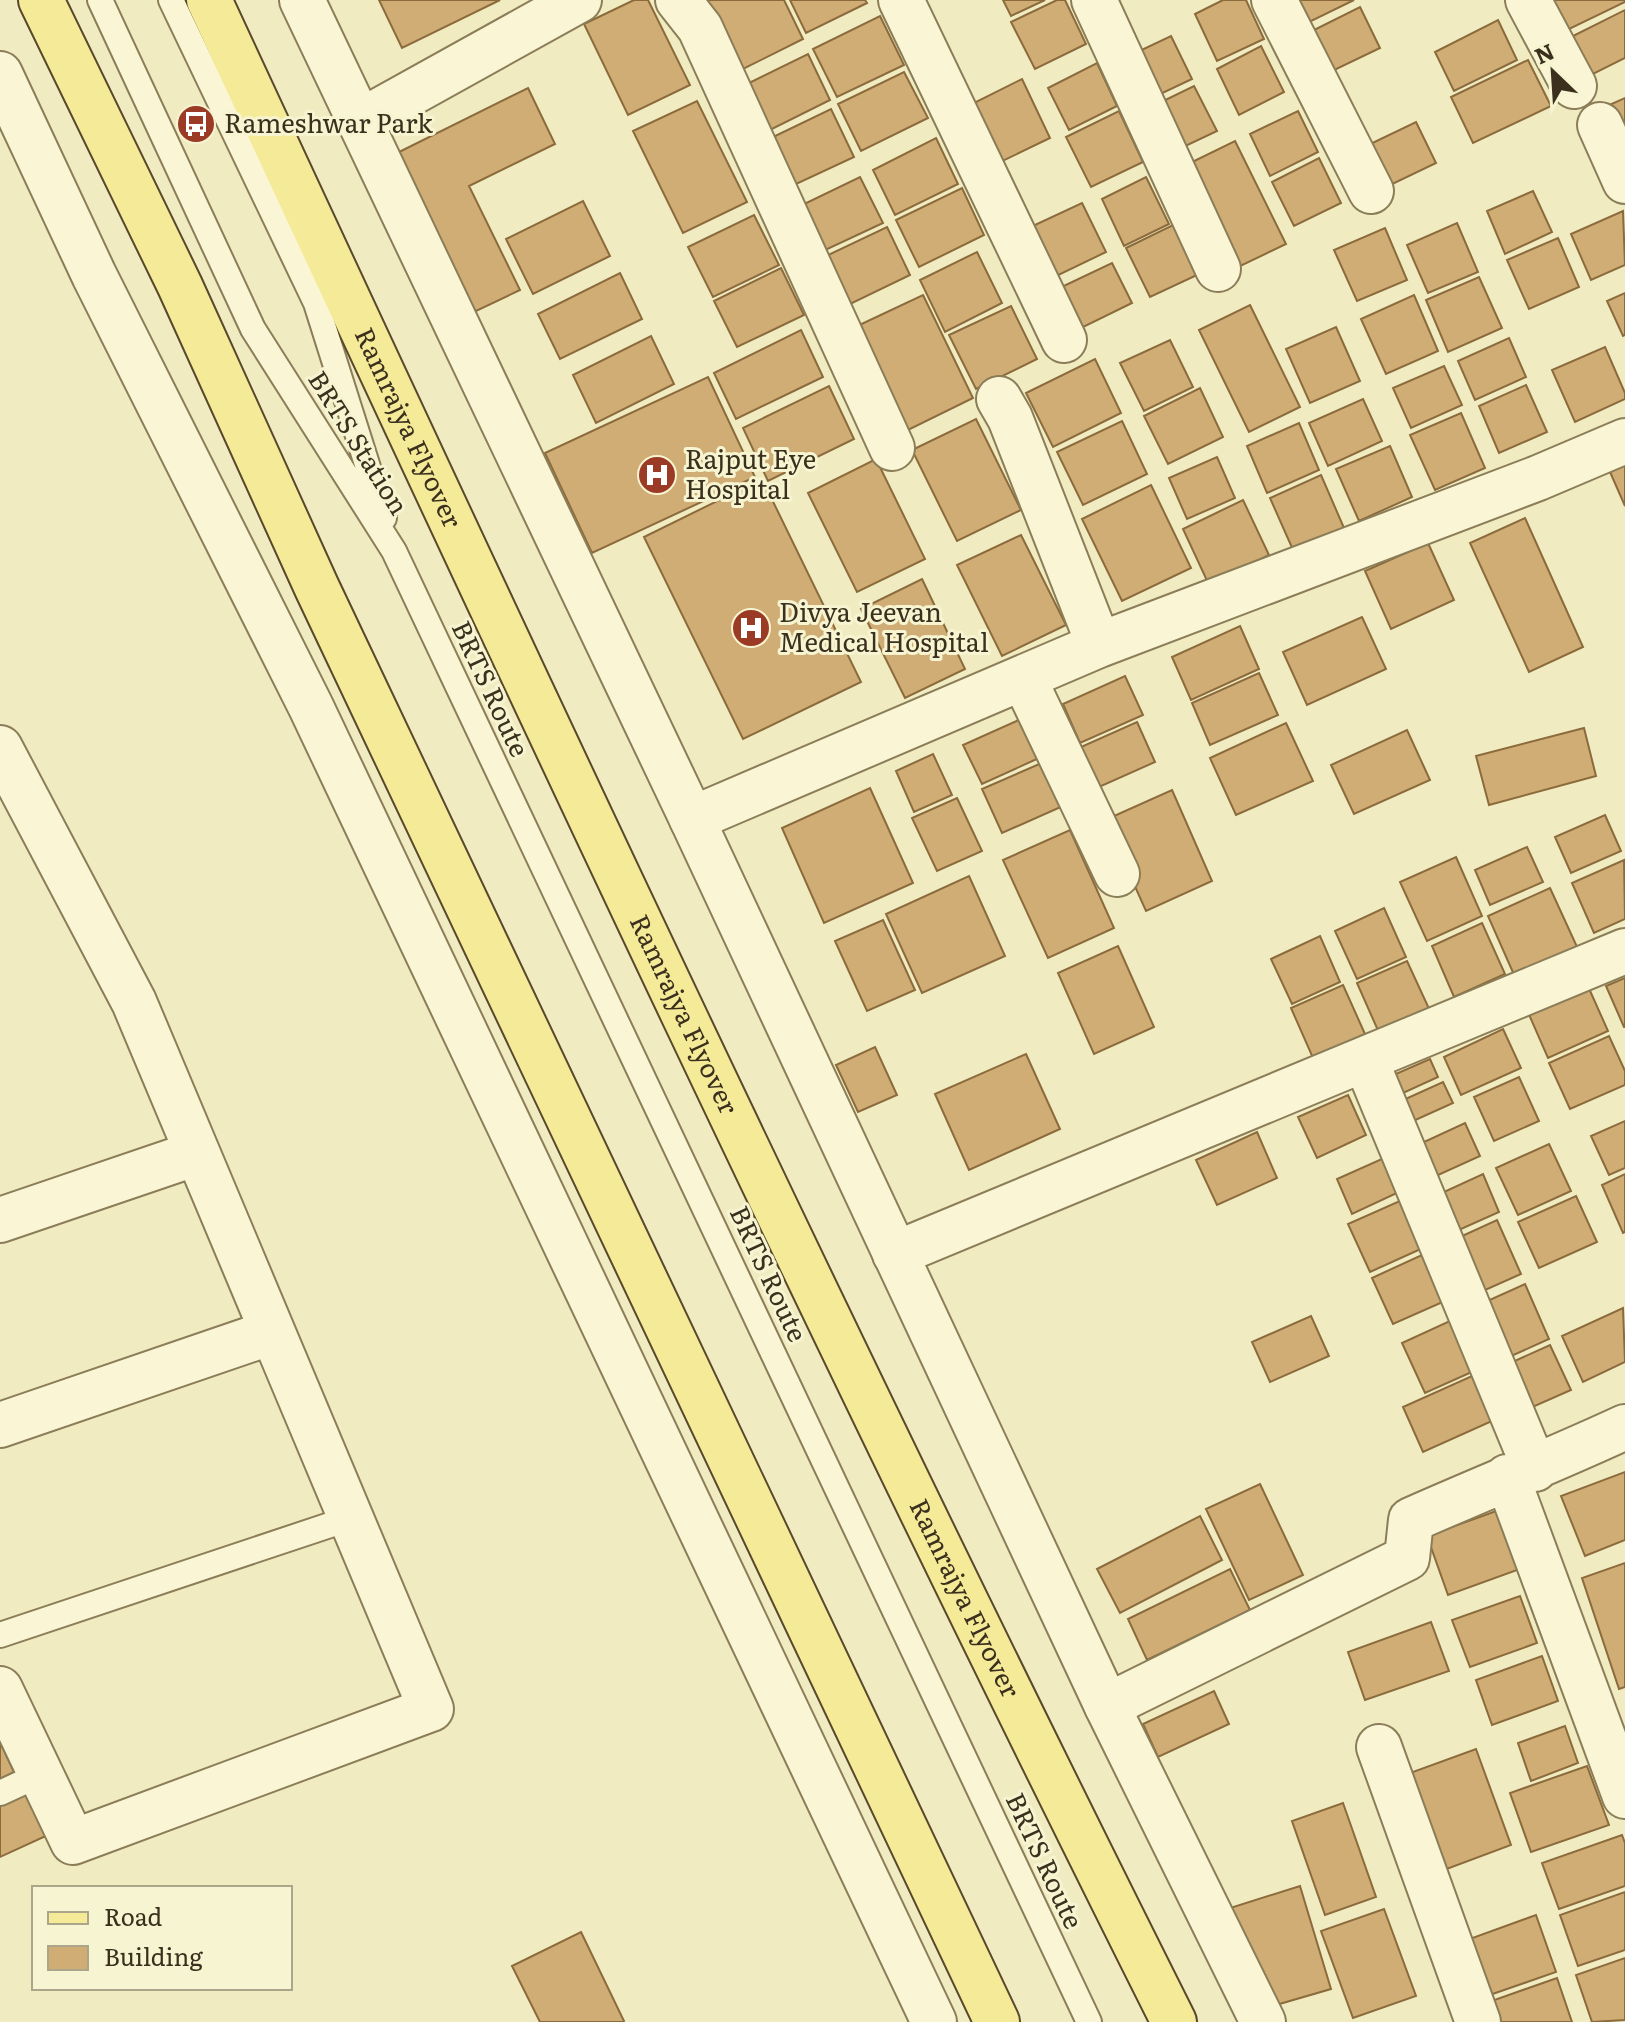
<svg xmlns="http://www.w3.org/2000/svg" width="1625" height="2022" viewBox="0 0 1625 2022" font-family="Literata,serif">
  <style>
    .building { fill: #d0ad75; stroke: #8b6b3c; stroke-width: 2 }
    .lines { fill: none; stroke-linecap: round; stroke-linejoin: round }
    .service-casing { stroke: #8b7d58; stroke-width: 28 }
    .minor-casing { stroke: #8b7d58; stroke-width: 48 }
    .tertiary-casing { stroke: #8b7d58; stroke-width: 48 }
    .primary-casing { stroke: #58492c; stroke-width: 48 }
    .service { stroke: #faf6d5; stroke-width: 24 }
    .minor { stroke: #faf6d5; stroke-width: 44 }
    .tertiary { stroke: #faf6d5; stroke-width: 44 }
    .primary { stroke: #f5ea97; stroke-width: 44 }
    .labels { text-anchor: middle; stroke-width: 6; stroke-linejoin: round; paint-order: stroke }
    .poi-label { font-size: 26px; fill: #3a301d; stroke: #f7f4d1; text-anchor: start }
    .street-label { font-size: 26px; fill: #3a301d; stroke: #f7f4d1 }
  </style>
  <rect width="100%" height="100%" fill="#f0ebc1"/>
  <path class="building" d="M379,0H500L402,48Z
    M634,0H648L690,85L628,115L584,24Z
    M704,0H784L803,39L739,71Z
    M790,0H865L867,3L806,33Z
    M1003,0H1045L1011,16Z
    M1057,0H1065L1086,44L1035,69L1011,22Z
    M1223,0H1246L1264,39L1217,61L1195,14Z
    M1291,0H1354L1303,25Z
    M1547,0H1625V2L1563,32Z
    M1360,7L1380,48L1326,74L1306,34Z
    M1625,10V58L1591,75L1573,36Z
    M880,16L904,65L837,97L813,49Z
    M1498,20L1517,60L1454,91L1435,52Z
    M1171,36L1192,79L1152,98L1131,55Z
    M1261,46L1284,92L1239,115L1217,69Z
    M808,54L830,100L768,131L745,85Z
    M1528,60L1551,106L1473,143L1451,97Z
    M1097,63L1117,106L1069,130L1048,88Z
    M904,72L928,118L861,151L838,104Z
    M1022,79L1050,138L986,169L958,111Z
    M1194,86L1217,131L1177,150L1155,105Z
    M528,88L555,144L469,186L520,290L474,312L397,153Z
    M1625,98V146L1607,106Z
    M697,101L747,202L683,233L633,131Z
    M831,109L854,157L794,185L771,138Z
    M1119,111L1143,162L1091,187L1066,137Z
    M1298,111L1318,152L1270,176L1250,134Z
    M1416,122L1436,163L1382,189L1362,148Z
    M936,138L958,184L895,215L873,170Z
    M1235,141L1286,244L1234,269L1184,166Z
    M1319,158L1341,203L1294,226L1272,182Z
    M860,177L883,223L821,252L798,207Z
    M1146,177L1169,224L1124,246L1102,199Z
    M962,188L984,235L919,267L896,220Z
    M1533,191L1552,232L1505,254L1487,211Z
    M583,201L610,256L533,294L506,239Z
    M1082,203L1106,252L1046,281L1022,231Z
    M1623,211L1625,265L1591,280L1571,234Z
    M754,215L779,265L713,297L688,247Z
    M1457,223L1478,272L1428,293L1407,245Z
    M1173,225L1197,275L1150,297L1126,248Z
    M887,227L910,275L846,306L822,258Z
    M1385,228L1407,280L1357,301L1334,250Z
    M1558,238L1579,287L1529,309L1507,260Z
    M977,252L1002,303L945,332L920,280Z
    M1112,263L1132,303L1071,333L1051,292Z
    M781,268L804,315L737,347L714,301Z
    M620,273L642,319L560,359L538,314Z
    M1479,277L1502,328L1448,352L1426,300Z
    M1625,293V335L1623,336L1607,301Z
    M923,295L973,398L904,432L853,328Z
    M1414,295L1438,351L1386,374L1361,319Z
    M1250,305L1300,407L1249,432L1199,330Z
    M1011,306L1037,359L976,389L949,335Z
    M1336,327L1360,381L1310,403L1286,349Z
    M801,330L823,377L736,419L714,373Z
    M651,336L674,384L596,423L573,375Z
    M1509,338L1526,377L1475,400L1458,361Z
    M1170,340L1193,387L1144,411L1120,363Z
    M1605,347L1625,393V399L1575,422L1552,370Z
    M1095,359L1121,413L1053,447L1026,393Z
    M1444,366L1462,405L1411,428L1393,388Z
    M708,377L755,477L592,553L545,453Z
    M1526,385L1547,432L1499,453L1479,406Z
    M829,386L854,439L768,481L743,428Z
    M1200,388L1223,437L1168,464L1144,416Z
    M1363,399L1382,441L1328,466L1309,423Z
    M1461,413L1485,468L1435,490L1410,435Z
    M976,419L1021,510L957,541L912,450Z
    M1122,421L1147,474L1083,505L1057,452Z
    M1299,423L1319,470L1267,493L1247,446Z
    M1390,446L1412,497L1359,521L1336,469Z
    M1217,457L1235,498L1187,519L1169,478Z
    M876,459L925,559L857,592L808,493Z
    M1625,465V506L1610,472Z
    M1321,475L1344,528L1293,550L1270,498Z
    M762,479L861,682L743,739L644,537Z
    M1151,485L1191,568L1122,601L1082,519Z
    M1243,500L1269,555L1209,585L1183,529Z
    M1525,518L1583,647L1529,672L1470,543Z
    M1021,535L1066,625L1002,656L957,565Z
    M1428,543L1454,600L1391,629L1365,571Z
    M922,579L965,669L905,698L861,609Z
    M1362,617L1386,669L1307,705L1283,652Z
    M1240,626L1259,669L1191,700L1172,657Z
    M1259,673L1278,715L1210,745L1192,703Z
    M1125,676L1143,715L1080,743L1063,704Z
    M1021,719L1039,758L982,784L963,745Z
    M1137,722L1155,762L1099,787L1081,747Z
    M1286,723L1313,781L1236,815L1210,758Z
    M1584,728L1596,776L1489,805L1476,756Z
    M1407,730L1430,780L1354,814L1331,765Z
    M933,754L952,795L914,812L896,771Z
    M1044,762L1063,806L1002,833L982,789Z
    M870,788L913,883L824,923L782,828Z
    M1172,790L1212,881L1146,911L1105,820Z
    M957,798L982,851L937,871L912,818Z
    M1605,815L1621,851L1571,873L1555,837Z
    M1070,830L1114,928L1048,958L1003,860Z
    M1527,847L1543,882L1490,905L1475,870Z
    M1456,857L1482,916L1427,941L1400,882Z
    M1624,860L1625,919L1594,933L1572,883Z
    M969,876L1005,956L922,993L886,914Z
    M1550,888L1578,949L1515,977L1488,916Z
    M1384,908L1406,957L1357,979L1335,931Z
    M883,920L915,990L867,1011L835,941Z
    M1482,923L1505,974L1454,997L1432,946Z
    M1320,936L1340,982L1292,1004L1271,959Z
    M1118,946L1154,1027L1094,1054L1058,973Z
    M1407,961L1431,1013L1380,1035L1357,983Z
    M1625,978V1027H1624L1606,986Z
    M1587,984L1608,1031L1548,1058L1527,1010Z
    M1343,985L1365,1034L1313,1058L1291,1008Z
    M1503,1029L1521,1068L1461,1095L1444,1057Z
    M1609,1036L1625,1071V1085L1570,1109L1549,1063Z
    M875,1047L897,1095L858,1112L836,1065Z
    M1026,1054L1060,1129L969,1170L935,1094Z
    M1430,1059L1438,1077L1390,1099L1382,1080Z
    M1519,1077L1539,1121L1494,1141L1474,1097Z
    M1443,1082L1453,1103L1400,1127L1390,1106Z
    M1348,1095L1366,1135L1317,1158L1298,1117Z
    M1625,1121V1168L1609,1175L1591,1136Z
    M1465,1123L1480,1156L1425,1181L1411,1148Z
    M1257,1132L1277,1178L1217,1205L1196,1160Z
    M1549,1144L1571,1191L1518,1215L1496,1168Z
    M1384,1158L1399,1192L1352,1214L1337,1179Z
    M1483,1174L1499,1212L1450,1234L1433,1197Z
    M1625,1174V1232L1623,1233L1602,1185Z
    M1576,1196L1597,1242L1539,1268L1518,1222Z
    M1402,1200L1423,1248L1370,1272L1348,1224Z
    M1497,1220L1521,1274L1474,1295L1449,1242Z
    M1424,1254L1445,1301L1393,1324L1372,1278Z
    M1525,1284L1549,1339L1498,1362L1474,1307Z
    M1623,1308L1625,1362L1583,1382L1562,1336Z
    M1311,1316L1329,1356L1270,1382L1252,1342Z
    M1452,1320L1474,1371L1425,1393L1402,1343Z
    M1550,1345L1571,1390L1528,1409L1508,1364Z
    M1472,1376L1492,1421L1423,1452L1403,1407Z
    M1625,1472V1540L1585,1556L1561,1496Z
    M1260,1484L1303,1575L1249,1600L1206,1509Z
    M1499,1510L1520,1569L1448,1595L1427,1536Z
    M1200,1516L1222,1560L1120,1613L1097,1569Z
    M1625,1563V1687L1619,1689L1582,1578Z
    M1230,1569L1250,1610L1147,1660L1128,1619Z
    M1520,1596L1537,1643L1470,1667L1452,1620Z
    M1431,1622L1449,1671L1365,1700L1348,1652Z
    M1542,1656L1558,1701L1492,1725L1476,1680Z
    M1214,1691L1229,1724L1158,1757L1143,1724Z
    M1565,1726L1578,1763L1531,1781L1518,1743Z
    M0,1742L14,1772L0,1779Z
    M1476,1749L1511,1845L1444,1870L1410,1773Z
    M1587,1766L1609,1825L1531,1852L1510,1793Z
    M28,1792L48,1835L0,1857V1805Z
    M1343,1803L1376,1897L1325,1915L1292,1821Z
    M1622,1835L1625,1843V1886L1559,1909L1542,1863Z
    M1300,1886L1331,1989L1276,2005L1230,1908Z
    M1625,1892V1950L1578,1966L1560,1915Z
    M1384,1909L1416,1996L1353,2018L1321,1931Z
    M1536,1915L1556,1972L1484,1997L1464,1941Z
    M581,1932L624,2021L623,2022H540L512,1966Z
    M1625,1958V2020L1592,2022L1576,1975Z
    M1557,1978L1572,2022H1490L1483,2004Z"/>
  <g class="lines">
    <g class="service-casing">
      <path id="service" d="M100,0L253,329L394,551L1089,2022
        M171,0L316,303L384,518
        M0,1635L351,1518
        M0,1793L41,1774"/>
    </g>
    <g class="minor-casing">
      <path id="minor" d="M678,0L700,28L892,448
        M901,0L1064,340
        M1094,0L1218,269
        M1274,0L1371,191
        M1528,0L1574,86
        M361,121L579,0
        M1600,125L1625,181
        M999,399L1010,418L1099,645
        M1024,679L1117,874
        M0,748L134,1002L431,1709L73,1842L0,1689
        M692,819L1099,645L1538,478L1625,441
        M1365,1059L1535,1469
        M0,1220L197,1153
        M895,1254L1625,951
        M0,1425L272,1332
        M1507,1477L1625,1796
        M1107,1706L1407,1558L1411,1520C1483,1488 1554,1460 1625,1427
        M1379,1747L1478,2022"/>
    </g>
    <g class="tertiary-casing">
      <path id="tertiary" d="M302,0L692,819L1107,1706L1263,2022
        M0,74L94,275L311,707L934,2022"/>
    </g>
    <g class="primary-casing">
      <g id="primary">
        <path d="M41,0L180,286L317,588L997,2022"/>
        <path id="s1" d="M209,0C523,677 839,1355 1174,2022"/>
      </g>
    </g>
    <use href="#service" class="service"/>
    <use href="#minor" class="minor"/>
    <use href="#tertiary" class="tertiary"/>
    <use href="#primary" class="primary"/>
  </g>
  <defs>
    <g id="bus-disc" transform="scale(2)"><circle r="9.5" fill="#9c3b25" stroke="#f7f4d1"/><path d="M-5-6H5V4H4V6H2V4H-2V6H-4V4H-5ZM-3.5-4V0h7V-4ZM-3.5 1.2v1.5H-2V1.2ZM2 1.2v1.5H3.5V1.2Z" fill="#fff"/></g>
    <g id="hospital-disc" transform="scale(2)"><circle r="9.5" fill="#9c3b25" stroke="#f7f4d1"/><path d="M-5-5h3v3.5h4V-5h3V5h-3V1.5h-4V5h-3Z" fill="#fff"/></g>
  </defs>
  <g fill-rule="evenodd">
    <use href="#bus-disc" x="196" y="124"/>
    <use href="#hospital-disc" x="657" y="475"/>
    <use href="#hospital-disc" x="751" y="628"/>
  </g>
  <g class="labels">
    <g class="poi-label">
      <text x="224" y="133">Rameshwar Park</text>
      <text x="685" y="469">Rajput Eye<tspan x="685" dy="30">Hospital</tspan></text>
      <text x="779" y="622">Divya Jeevan<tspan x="779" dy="30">Medical Hospital</tspan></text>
    </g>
    <g class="street-label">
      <text dy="9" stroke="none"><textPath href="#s1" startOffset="472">Ramrajya Flyover</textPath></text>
      <text transform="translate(358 443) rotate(58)" y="9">BRTS Station</text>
      <text transform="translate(490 689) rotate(65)" y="9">BRTS Route</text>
      <text dy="9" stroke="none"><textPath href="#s1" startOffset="1120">Ramrajya Flyover</textPath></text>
      <text transform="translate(768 1274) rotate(65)" y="9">BRTS Route</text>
      <text dy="9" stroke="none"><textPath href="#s1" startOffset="1768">Ramrajya Flyover</textPath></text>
      <text transform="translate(1044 1861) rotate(65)" y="9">BRTS Route</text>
    </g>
  </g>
  <rect x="32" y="1886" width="260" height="104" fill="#f7f4d1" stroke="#aba689" stroke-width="2"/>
  <rect x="48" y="1912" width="40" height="12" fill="#f5ea97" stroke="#aba689" stroke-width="2"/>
  <text x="104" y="1926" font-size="24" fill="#3a301d">Road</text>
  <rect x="48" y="1946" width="40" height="24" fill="#d0ad75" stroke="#aba689" stroke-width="2"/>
  <text x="104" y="1966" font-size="24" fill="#3a301d">Building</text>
  <g transform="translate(1553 72) rotate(335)" stroke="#f7f4d1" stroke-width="6" paint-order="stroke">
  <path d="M0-6L14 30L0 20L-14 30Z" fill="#3a301d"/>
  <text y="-12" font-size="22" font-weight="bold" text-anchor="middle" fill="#3a301d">N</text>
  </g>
</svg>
